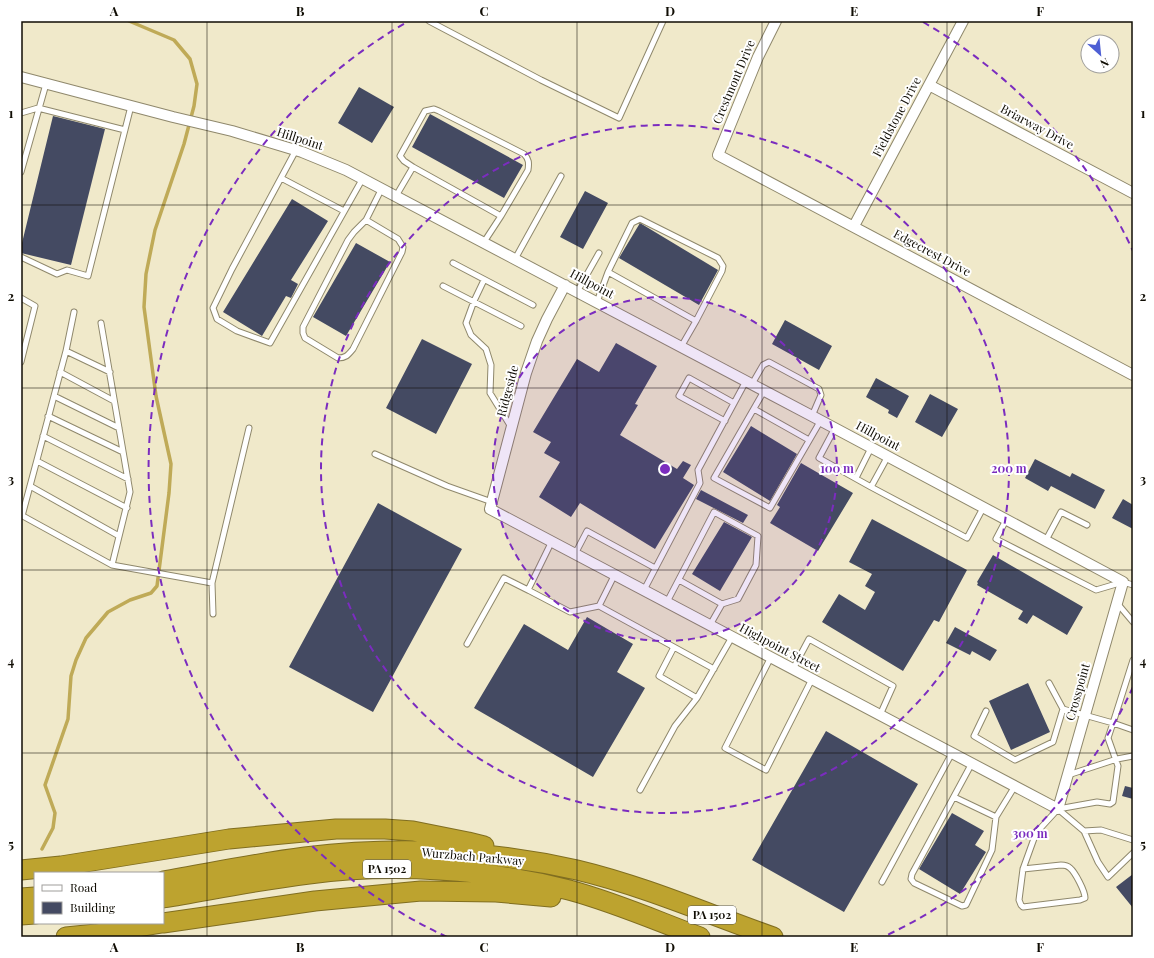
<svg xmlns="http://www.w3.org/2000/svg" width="1154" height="958" viewBox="0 0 1154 958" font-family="'Playfair Display',serif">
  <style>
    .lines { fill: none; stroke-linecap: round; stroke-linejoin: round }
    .stream { stroke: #bfaa57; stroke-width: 3.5 }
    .building { fill: #444a62 }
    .service-casing { stroke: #8f886c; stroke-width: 7 }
    .minor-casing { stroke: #8f886c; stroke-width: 12 }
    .motorway-casing { stroke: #806e20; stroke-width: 21 }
    .service { stroke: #fff; stroke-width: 5 }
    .minor { stroke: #fff; stroke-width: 10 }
    .motorway { stroke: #bda32f; stroke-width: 19 }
    .grid { fill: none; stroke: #100d04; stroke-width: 1; stroke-opacity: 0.55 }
    .ring { fill: none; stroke: #7b2cbf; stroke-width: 2; stroke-dasharray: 7 5 }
    .labels { text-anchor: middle; stroke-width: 4; stroke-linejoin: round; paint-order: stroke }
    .shield { fill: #fff; stroke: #58564f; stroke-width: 1 }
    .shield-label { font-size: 11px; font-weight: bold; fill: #100d04 }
    .street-label { font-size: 12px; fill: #100d04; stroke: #fff }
    .centre { fill: #7b2cbf; stroke: #fff; stroke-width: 2 }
    .ring-label { font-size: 12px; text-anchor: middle; font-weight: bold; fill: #7b2cbf; stroke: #fff; stroke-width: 4; stroke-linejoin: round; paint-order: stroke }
    .neatline { fill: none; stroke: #100d04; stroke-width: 1.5 }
    .grid-label { font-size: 13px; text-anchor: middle; font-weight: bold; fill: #100d04 }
  </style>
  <rect width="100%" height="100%" fill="#f0e9ca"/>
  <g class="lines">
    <path class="stream" d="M42,849L53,828L55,813L45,785L68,719L71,676L76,660L86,638L108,612L130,600L151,593L157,586L169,493L171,464L156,396L144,307L146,274L155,230L184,144L194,106L197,84L190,59L174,40L129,21"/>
  </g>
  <path class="building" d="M359,87L394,107L372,143L338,123Z
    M430,114L523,165L504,198L412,147Z
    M53,116L105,129L71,265L21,253V247Z
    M585,191L608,203L583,249L560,237Z
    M292,199L328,221L291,280L298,284L291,298L286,296L262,336L223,312Z
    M640,223L718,270L699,305L619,258Z
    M356,243L390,262L346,336L313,317Z
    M785,320L832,346L819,370L772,344Z
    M422,339L472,364L436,434L386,408Z
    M616,343L657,366L635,404L638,405L620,435L677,469L683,461L691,465L683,478L694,485L655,549L580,503L571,517L539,497L560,462L544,453L551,442L533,432L577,359L599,372Z
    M876,378L909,396L897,418L888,413L889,410L866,397Z
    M930,394L958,409L942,437L915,422Z
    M751,426L797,454L770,501L723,472Z
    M1035,459L1070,477L1072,473L1105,490L1095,509L1051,486L1048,491L1025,478Z
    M801,463L853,493L818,551L770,523L780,507L777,505Z
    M701,490L748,515L743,523L696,499Z
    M1123,499L1133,505V529L1112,518Z
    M378,503L462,549L373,712L289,667Z
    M872,519L967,570L939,622L934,620L903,671L822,622L839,594L865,610L875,592L865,586L872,574L849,562Z
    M724,522L752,537L720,591L692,574Z
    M993,555L1083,607L1067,635L1033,615L1027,624L1018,619L1023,611L977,585L978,583L977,582Z
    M587,617L633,644L617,672L645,688L593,777L474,708L524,624L568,650Z
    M955,627L997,650L990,661L972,651L970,655L946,643Z
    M1028,683L1050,732L1011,750L989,701Z
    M826,731L918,784L844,912L752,860Z
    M1125,786L1133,788V799L1122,796Z
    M952,813L984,831L975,845L986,852L960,894L919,869Z
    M1133,874V908L1116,887Z"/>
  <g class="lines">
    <g class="service-casing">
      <path id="service" d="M429,21L541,80L619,118L663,21
        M21,113L38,108L125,130
        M296,150L232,269L213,308L217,319L237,331L270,343L363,178
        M413,167L404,161L400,156L425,111L434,109L439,111L524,154C529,159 529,163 528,170L501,216
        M21,172L46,84
        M281,178L344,211
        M396,196L413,167L501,216L484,242
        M366,220L398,239L403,247L402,252L353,349C348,355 346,358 338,358L305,338L303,333V327L348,240L354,232L366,220L382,188
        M21,257L57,274L67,270L88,276L131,106
        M515,259L561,176
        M453,263L533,305
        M608,272L632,223L640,219L718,258L723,266L722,271L696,321
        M484,280L474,301L466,323L471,335L486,349L491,365L490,393L511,427
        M443,286L521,326
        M577,292L599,253
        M21,298L35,306L21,362
        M597,302L608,272L696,321L681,347
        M66,351L74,312
        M60,372L114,401
        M752,384L763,365L769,362L819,389L821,395L812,416
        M764,391L714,478L770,508L821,420
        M54,396L119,428
        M754,409L809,440
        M48,416L123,452
        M725,421L679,396L689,378L734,403
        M835,428L819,458L871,487L888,456
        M43,436L128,479
        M375,454L447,486L492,502
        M37,461L127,508
        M856,478L871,448
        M30,486L119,536
        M871,487L967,538L983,508
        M21,515L112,565L130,492L101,323
        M22,516L66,351L110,372
        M1006,520L996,539L1096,590L1123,582L1133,585
        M1046,540L1061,512L1087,525
        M552,541L528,590L570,612L599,606L615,574
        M575,554L587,531L655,568
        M112,565L212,583L213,614
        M679,580L722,604
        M212,583L249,428
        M644,590L700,483L698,470L746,381
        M667,602L714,512L758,536L756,565L738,599L722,604L710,625
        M1117,603L1133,622
        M599,606L714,669
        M467,644L504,578L528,590
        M674,647L659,676L697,698
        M771,657L725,748L766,770L812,679
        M793,669L809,639L893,686L880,715
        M1049,683L1063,709L1113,723L1133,660
        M986,711L974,736L1015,760L1053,742L1063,709
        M972,763L912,874L911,879L914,883L962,906L966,905L992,850L996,817L1015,786
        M1068,775L1117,759L1133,756
        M640,790L675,726L697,698L732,637
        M954,797L996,817
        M1058,809L1084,831L1098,862L1108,877L1133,853
        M1084,831L1101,830L1133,840
        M1023,869L1061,865C1064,865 1068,866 1070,868C1075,872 1085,891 1085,898L1080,900L1023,907L1021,905L1019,900L1023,869L1036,833L1058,809L1097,802L1110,804L1113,802L1118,766L1108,738L1113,723L1133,730
        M882,882L952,753"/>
    </g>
    <g class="minor-casing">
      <path id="minor" d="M776,21L758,57L718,155L1133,375
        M21,77L173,117L232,131L302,152L346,170L812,416L1123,582L1058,809L490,509L526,373L537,341L547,319L565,285
        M929,85L1133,193
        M854,226L963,21"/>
    </g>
    <g class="motorway-casing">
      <path id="motorway" d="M21,870L61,866L229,839L336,829H385L413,831L468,842L484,846
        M163,881C210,873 258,863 305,857C395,846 489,850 577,870C644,886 708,914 773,937
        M21,898L35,897
        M163,898C211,890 260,880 309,874C393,863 487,869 569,890C614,902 657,921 700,937
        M21,915L35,914
        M163,923L315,901L421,891L496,892L551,897
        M66,937L96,934L162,923"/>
    </g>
    <use href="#service" class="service"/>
    <use href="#minor" class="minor"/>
    <use href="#motorway" class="motorway"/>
  </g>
  <path class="grid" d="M207,21V937M392,21V937M577,21V937M762,21V937M947,21V937M21,205H1133M21,388H1133M21,570H1133M21,753H1133"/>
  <circle cx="665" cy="469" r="172" fill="#7b2cbf" fill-opacity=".12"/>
  <g class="ring">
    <circle cx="665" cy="469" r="172"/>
    <circle cx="665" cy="469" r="344"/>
    <path d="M1133 687A516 516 0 0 1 883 937M447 937A516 516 0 0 1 407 22M923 22A516 516 0 0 1 1133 251"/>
  </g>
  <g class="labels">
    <g class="shield">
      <rect x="363" y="860" width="48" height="18" rx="3"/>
      <rect x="688" y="906" width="48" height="18" rx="3"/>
    </g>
    <g class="shield-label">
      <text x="387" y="873">PA 1502</text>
      <text x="712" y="919">PA 1502</text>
    </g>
    <g class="street-label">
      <text transform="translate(734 82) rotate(-67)" y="4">Crestmont Drive</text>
      <text transform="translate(897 117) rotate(-62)" y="4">Fieldstone Drive</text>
      <text transform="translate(1037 127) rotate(28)" y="4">Briarway Drive</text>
      <text transform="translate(300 139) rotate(18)" y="4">Hillpoint</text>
      <text transform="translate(932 253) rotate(28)" y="4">Edgecrest Drive</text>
      <text transform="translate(592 284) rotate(28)" y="4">Hillpoint</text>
      <text transform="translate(508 391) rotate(-75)" y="4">Ridgeside</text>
      <text transform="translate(878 436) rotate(28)" y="4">Hillpoint</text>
      <text transform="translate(780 648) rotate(28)" y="4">Highpoint Street</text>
      <text transform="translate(1078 692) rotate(-74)" y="4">Crosspoint</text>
      <text transform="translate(473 857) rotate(5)" y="4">Wurzbach Parkway</text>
    </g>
  </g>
  <circle cx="665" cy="469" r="6" class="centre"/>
  <g class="ring-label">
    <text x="837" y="473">100 m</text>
    <text x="1009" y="473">200 m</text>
    <text x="1030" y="838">300 m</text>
  </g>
  <rect width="1154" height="958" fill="none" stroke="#ffffff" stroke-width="44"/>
  <rect x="34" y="872" width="130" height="52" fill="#ffffff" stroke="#9f9e9b"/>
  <rect x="42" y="885" width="20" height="6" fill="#ffffff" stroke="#9f9e9b"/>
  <text x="70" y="892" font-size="12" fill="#100d04">Road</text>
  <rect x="42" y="902" width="20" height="12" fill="#444a62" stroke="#9f9e9b"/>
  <text x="70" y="912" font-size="12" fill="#100d04">Building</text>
  <g transform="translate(1100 54) rotate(153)"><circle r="19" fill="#ffffff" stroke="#9f9e9b"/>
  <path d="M0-3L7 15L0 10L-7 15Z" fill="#4e5fd4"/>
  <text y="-6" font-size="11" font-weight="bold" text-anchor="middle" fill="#100d04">N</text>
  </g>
  <rect x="22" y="22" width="1110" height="914" class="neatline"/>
  <g class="grid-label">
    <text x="114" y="16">A</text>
    <text x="300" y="16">B</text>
    <text x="484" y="16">C</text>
    <text x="670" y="16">D</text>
    <text x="854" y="16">E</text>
    <text x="1040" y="16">F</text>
    <text x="11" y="118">1</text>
    <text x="1143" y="118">1</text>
    <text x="11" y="301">2</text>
    <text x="1143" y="301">2</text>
    <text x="11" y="484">3</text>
    <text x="1143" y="484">3</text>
    <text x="11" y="666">4</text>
    <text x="1143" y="666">4</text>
    <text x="11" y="849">5</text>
    <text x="1143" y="849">5</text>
    <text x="114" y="952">A</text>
    <text x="300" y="952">B</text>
    <text x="484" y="952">C</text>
    <text x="670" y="952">D</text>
    <text x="854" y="952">E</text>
    <text x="1040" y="952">F</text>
  </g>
</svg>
